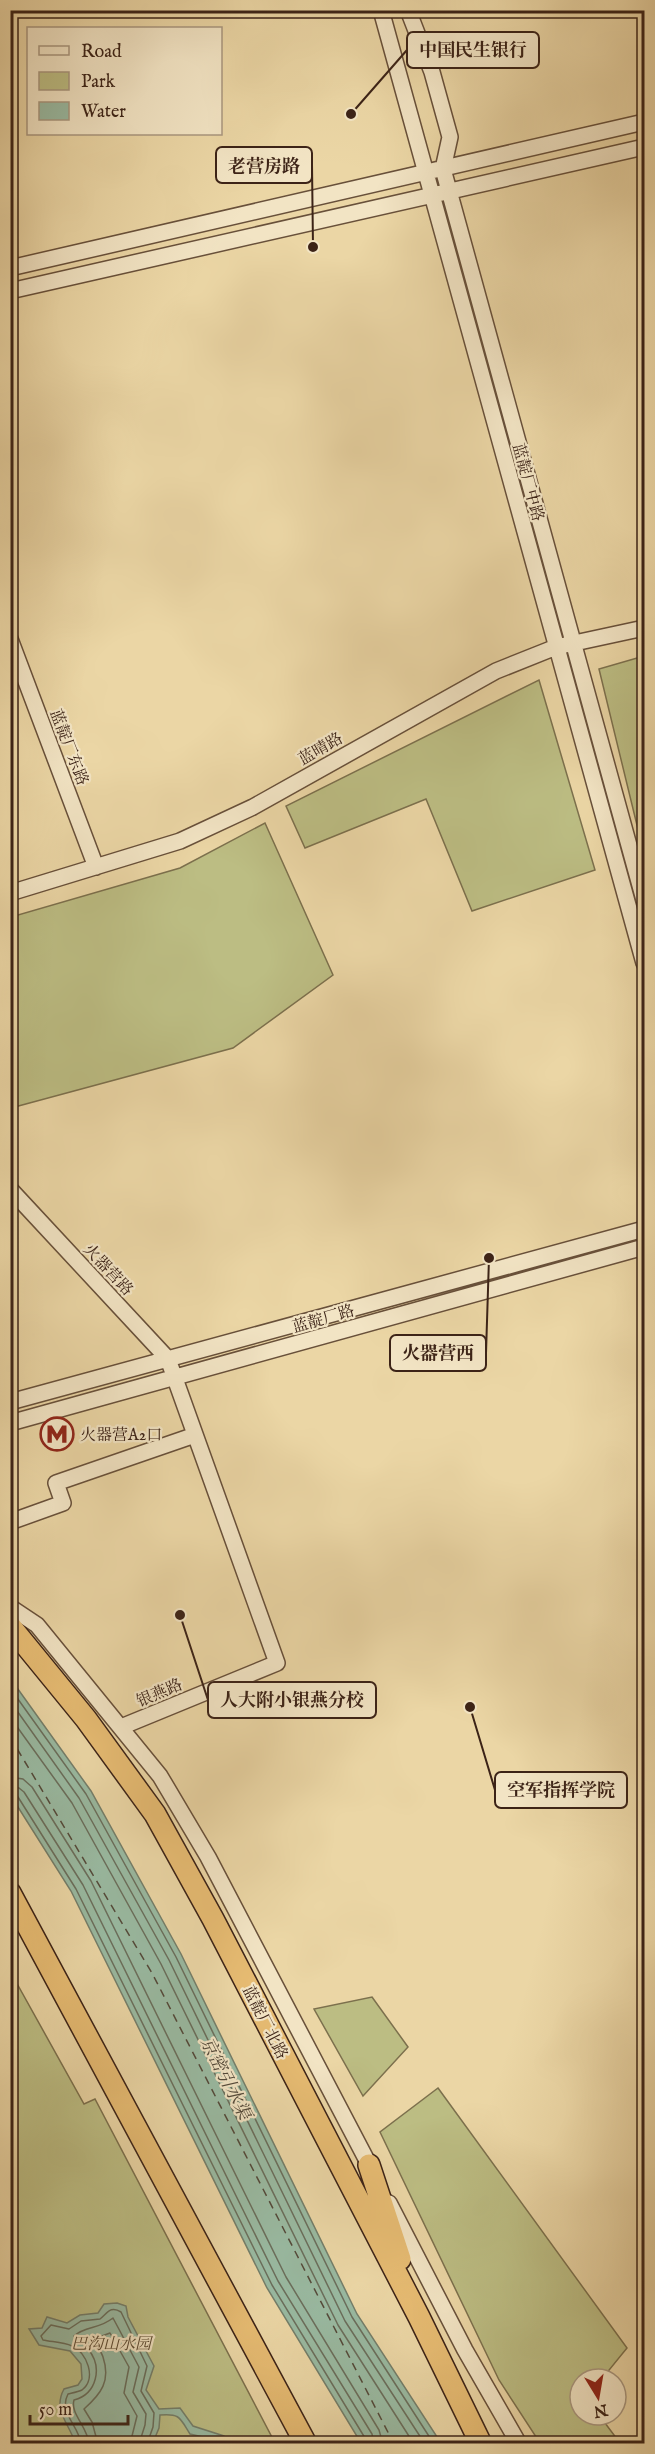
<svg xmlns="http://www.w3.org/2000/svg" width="655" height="2454" viewBox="0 0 655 2454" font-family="'IM FELL English','Noto Serif SC',serif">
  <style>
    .green { fill: #bcbd83; stroke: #7c704d; stroke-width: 1.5 }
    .water { fill: #99baa2; stroke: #747e6a; stroke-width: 1.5 }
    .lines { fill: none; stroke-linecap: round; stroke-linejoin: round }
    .shore { stroke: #6a6e5c; stroke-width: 1.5 }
    .ferry { stroke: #53493a; stroke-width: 1.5; stroke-dasharray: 8 6; stroke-linecap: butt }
    .minor-casing { stroke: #68503a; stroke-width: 18 }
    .highway-casing { stroke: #3c2317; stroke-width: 24 }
    .minor { stroke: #f2e4c4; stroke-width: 15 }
    .highway { stroke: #e6bb72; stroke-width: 21 }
    .labels { text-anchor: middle; stroke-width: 4.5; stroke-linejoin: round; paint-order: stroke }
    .street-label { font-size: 16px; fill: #3c2317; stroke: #f2e4c4 }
    .poi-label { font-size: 16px; fill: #3c2317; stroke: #f2e4c4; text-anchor: start }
    .park-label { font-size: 16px; font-style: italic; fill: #5c4a32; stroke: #f2e4c4 }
    .water-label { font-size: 18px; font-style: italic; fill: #53493a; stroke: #f2e4c4 }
    .leader { fill: none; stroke: #3c2317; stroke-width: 2 }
    .callout-dot { fill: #3c2317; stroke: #f2e4c4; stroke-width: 2 }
    .callout { fill: #f2e4c4; stroke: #3c2317; stroke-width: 2 }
    .callout-label { font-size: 18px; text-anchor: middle; font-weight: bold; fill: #3c2317 }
  </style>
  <rect width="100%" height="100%" fill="#ebd6a5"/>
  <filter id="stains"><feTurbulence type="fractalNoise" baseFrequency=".00333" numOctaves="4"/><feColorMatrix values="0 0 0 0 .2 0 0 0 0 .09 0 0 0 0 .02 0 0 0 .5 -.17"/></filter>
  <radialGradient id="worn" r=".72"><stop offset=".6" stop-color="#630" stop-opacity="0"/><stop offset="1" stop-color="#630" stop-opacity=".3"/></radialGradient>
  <path class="green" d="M644,656V854L599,669Z
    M539,680L595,870L472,911L426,799L305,848L286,806Z
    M265,823L333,975L233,1048L11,1108V917L180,868Z
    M10,1971L84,2104L95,2099L275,2443H11Z
    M372,1997L408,2047L363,2096L314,2009Z
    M438,2088L627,2348L605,2375L607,2379H580V2415H606L602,2419L620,2443H540L499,2380L380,2132Z"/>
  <path class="water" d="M10,1678L91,1791L181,1954L357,2314L441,2443H361L267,2288L71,1891L11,1796Z
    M117,2303L126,2306L128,2317L154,2366L146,2390L159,2409L180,2408L193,2426L224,2436L229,2443H213L207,2438L190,2434C180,2418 180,2413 160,2415L159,2428L154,2440L146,2443H75C70,2424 52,2411 64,2389L78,2385L82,2379L81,2364L70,2351L39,2345L29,2329L42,2328L47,2317L67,2323L80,2315L98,2313L104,2304Z"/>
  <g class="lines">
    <path class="shore" d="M10,1688L86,1794L176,1957L352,2317L434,2444
      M10,1701L79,1798L169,1960L345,2321L425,2444
      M10,1717L72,1803L161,1964L338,2325L414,2444
      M10,1777L23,1779L32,1787L91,1881L286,2277L379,2430L383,2444
      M10,1786L19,1788L24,1792L83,1885L278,2281L372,2434L374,2444
      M10,1794L18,1797L76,1889L272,2285L365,2438L366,2444
      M81,2444C79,2425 58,2413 68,2394C72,2393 78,2392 82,2390C97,2379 87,2352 72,2346C63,2342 52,2342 43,2340L41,2336L51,2325L69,2329L81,2321L100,2319C107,2314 110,2305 121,2312L147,2366L141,2391L154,2413L153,2427L147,2444
      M89,2444C88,2427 70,2414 74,2400C97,2394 103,2367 88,2349C84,2343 77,2341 74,2336C86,2325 98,2330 113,2318L139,2367L133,2392L146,2414L145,2425L139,2444
      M98,2444L92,2422L84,2409C101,2394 111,2381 103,2357C101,2351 96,2345 94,2339L110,2333L129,2367L124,2393L137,2416L130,2444"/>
    <path class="ferry" d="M10,1737L152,1973L394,2444"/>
    <g class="minor-casing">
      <path id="minor" d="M381,10L644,963
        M408,10L432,72L450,137L443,169L644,900
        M10,268L644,122
        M10,291L644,147
        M10,639L96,867
        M10,893L180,841L253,807L496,671L556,647L644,628
        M10,1189L168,1359L277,1663L121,1727
        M10,1402L644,1229
        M10,1423L644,1247
        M10,1522L63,1503L56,1483L195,1435
        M10,1607L37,1625L160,1776L208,1857L374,2174
        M389,2203L465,2350L519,2444"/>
    </g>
    <g class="highway-casing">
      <path id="highway" d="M10,1626L86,1719L155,1814L213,1919L419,2317L481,2444
        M10,1893L306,2444
        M369,2165L400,2259"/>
    </g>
    <use href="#minor" class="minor"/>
    <use href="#highway" class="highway"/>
  </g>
  <defs>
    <g id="metro-ring" transform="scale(1.725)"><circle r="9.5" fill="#f2e4c4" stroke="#8f2418" stroke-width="1.5"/><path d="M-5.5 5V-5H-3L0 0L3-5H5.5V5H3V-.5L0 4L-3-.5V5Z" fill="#8f2418"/></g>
  </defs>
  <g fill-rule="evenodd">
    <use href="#metro-ring" x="57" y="1434"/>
  </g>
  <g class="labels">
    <g class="street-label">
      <text transform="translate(529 482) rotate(75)" y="6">蓝靛厂中路</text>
      <text transform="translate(70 747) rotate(69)" y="6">蓝靛厂东路</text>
      <text transform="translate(320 748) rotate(-30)" y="6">蓝晴路</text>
      <text transform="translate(109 1269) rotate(47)" y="6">火器营路</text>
      <text transform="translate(323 1318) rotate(-16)" y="6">蓝靛厂路</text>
      <text transform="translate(159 1692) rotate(-23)" y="6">银燕路</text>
      <text transform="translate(266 2022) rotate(63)" y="6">蓝靛厂北路</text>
    </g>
    <g class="poi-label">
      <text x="80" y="1440">火器营A2口</text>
    </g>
    <g class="park-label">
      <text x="111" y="2349">巴沟山水园</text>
    </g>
    <g class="water-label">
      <text transform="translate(226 2078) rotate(63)" y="6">京密引水渠</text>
    </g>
  </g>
  <path class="leader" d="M351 114L407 50M313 247L312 165M489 1258L486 1353M180 1615L208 1700M470 1707L495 1790"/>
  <g class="callout-dot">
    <circle cx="351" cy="114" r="6"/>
    <circle cx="313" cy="247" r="6"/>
    <circle cx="489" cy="1258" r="6"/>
    <circle cx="180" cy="1615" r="6"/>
    <circle cx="470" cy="1707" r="6"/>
  </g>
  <g class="callout">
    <rect x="407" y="32" width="132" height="36" rx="6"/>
    <rect x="216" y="147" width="96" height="36" rx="6"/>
    <rect x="390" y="1335" width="96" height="36" rx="6"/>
    <rect x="208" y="1682" width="168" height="36" rx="6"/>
    <rect x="495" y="1772" width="132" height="36" rx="6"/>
  </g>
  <g class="callout-label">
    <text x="473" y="56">中国民生银行</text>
    <text x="264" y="172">老营房路</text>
    <text x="438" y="1359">火器营西</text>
    <text x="292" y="1706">人大附小银燕分校</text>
    <text x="561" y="1796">空军指挥学院</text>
  </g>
  <rect width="655" height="2454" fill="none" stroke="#ebd6a5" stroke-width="36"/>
  <rect x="12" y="12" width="631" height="2430" fill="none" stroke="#3c2317" stroke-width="3"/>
  <rect x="18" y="18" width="619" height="2418" fill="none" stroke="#3c2317" stroke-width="1.5"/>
  <rect x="27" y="27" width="195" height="108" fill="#f2e4c4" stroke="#a9977f" stroke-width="1.5"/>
  <rect x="39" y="46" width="30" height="9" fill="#f2e4c4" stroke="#a9977f" stroke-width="1.5"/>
  <text x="81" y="57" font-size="18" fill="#3c2317">Road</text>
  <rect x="39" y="72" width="30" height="18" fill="#bcbd83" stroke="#a9977f" stroke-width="1.5"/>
  <text x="81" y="87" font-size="18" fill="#3c2317">Park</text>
  <rect x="39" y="102" width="30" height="18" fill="#99baa2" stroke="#a9977f" stroke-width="1.5"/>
  <text x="81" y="117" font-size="18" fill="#3c2317">Water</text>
  <g transform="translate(598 2397) rotate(169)"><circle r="28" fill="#f2e4c4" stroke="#a9977f" stroke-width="1.5"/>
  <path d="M0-4.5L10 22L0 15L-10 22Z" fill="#8f2418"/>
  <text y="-9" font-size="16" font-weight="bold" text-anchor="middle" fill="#3c2317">N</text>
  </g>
  <path d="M30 2415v9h98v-9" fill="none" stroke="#3c2317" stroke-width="3"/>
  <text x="39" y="2415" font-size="18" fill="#3c2317" stroke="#f2e4c4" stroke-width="4.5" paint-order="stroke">50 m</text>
  <rect width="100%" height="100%" filter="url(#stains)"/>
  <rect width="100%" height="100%" fill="url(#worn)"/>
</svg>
